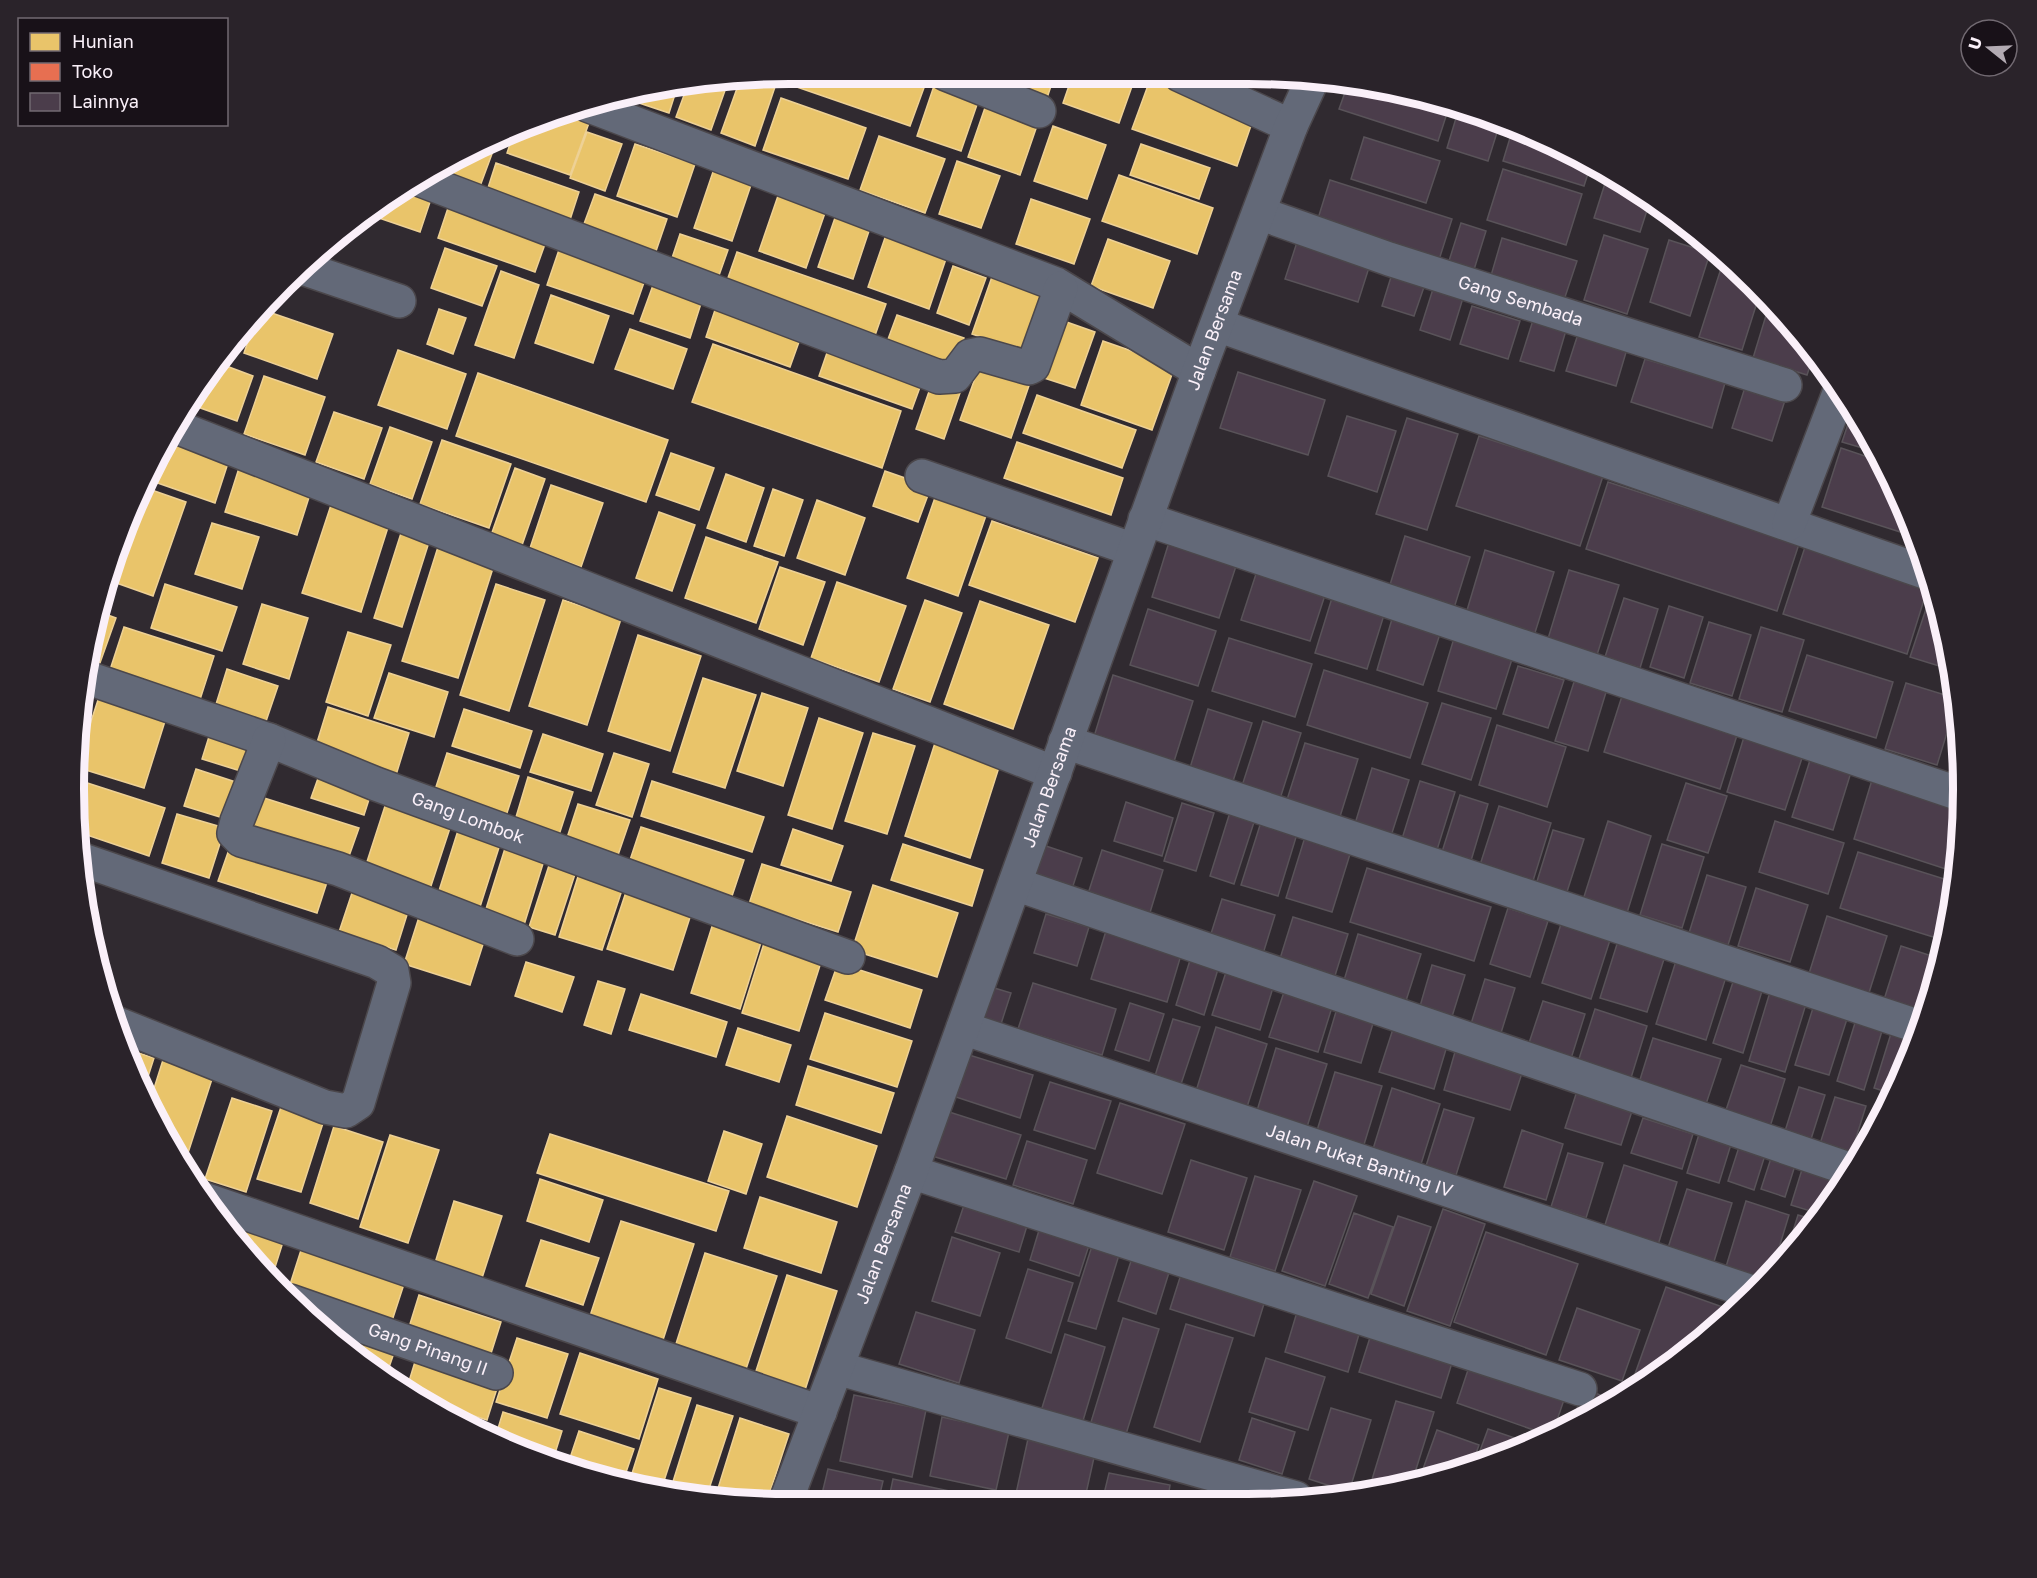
<svg xmlns="http://www.w3.org/2000/svg" width="2037" height="1578" viewBox="0 0 2037 1578" font-family="'Golos Text',sans-serif">
  <style>
    .homes { fill: #e9c46a; stroke: #eed195; stroke-width: 1.5 }
    .shops { fill: #e76f51; stroke: #ed9683; stroke-width: 1.5 }
    .building { fill: #4b3d4b; stroke: #595359; stroke-width: 1.5 }
    .lines { fill: none; stroke-linecap: round; stroke-linejoin: round }
    .minor-casing { stroke: #4b474b; stroke-width: 36 }
    .minor { stroke: #636978; stroke-width: 33 }
    .labels { text-anchor: middle; stroke-width: 6; stroke-linejoin: round; paint-order: stroke }
    .street-label { font-size: 18px; fill: #faf0f9; stroke: #181118 }
    .rim { fill: none; stroke: #faf0f9; stroke-width: 8 }
  </style>
  <rect width="100%" height="100%" fill="#302a30"/>
  <path class="homes" d="M798,74H929L910,126L794,86Z
    M983,74H1055L1045,104Z
    M1073,74L1136,75L1119,123L1063,103Z
    M765,77L777,81L755,146L721,133L740,80Z
    M936,80L980,96L961,151L917,136Z
    M1150,80L1254,117L1237,166L1132,129Z
    M728,82L711,130L676,117L687,87Z
    M677,88L669,113L636,102L639,93Z
    M781,98L866,128L848,179L763,150Z
    M988,99L1040,117L1020,175L968,157Z
    M564,114L589,123L570,175L507,153L513,135Z
    M1053,126L1106,145L1087,199L1034,181Z
    M587,132L622,144L605,191L570,178Z
    M879,136L945,159L925,213L860,190Z
    M496,143L479,189L431,170L495,143Z
    M635,144L695,164L677,217L617,196Z
    M1141,144L1210,168L1199,199L1130,175Z
    M957,161L1000,176L981,228L939,214Z
    M496,163L579,192L568,226L485,197Z
    M714,169L752,182L732,241L694,228Z
    M1119,175L1213,208L1197,254L1102,221Z
    M411,185L433,193L420,232L376,217L378,210Z
    M779,193L826,210L806,268L759,251Z
    M595,194L667,219L654,257L581,232Z
    M451,199L549,233L535,272L438,238Z
    M1031,199L1090,219L1074,264L1016,244Z
    M837,212L871,225L853,279L818,267Z
    M887,232L948,253L929,309L868,287Z
    M680,234L728,250L717,281L670,264Z
    M1108,239L1170,261L1153,308L1091,286Z
    M562,241L648,271L633,314L547,285Z
    M445,248L497,266L482,306L431,288Z
    M737,252L886,304L872,344L723,292Z
    M953,266L986,278L969,325L937,313Z
    M501,271L539,285L514,358L475,345Z
    M994,271L1054,292L1033,355L972,334Z
    M656,277L704,294L690,338L640,321Z
    M551,295L609,316L593,363L535,343Z
    M719,298L804,328L790,367L706,337Z
    M439,309L466,318L453,354L427,344Z
    M263,310L333,334L317,379L244,353L256,318Z
    M897,315L964,338L952,374L884,350Z
    M1061,320L1095,332L1075,388L1041,377Z
    M630,329L687,349L673,389L615,369Z
    M1103,341L1175,366L1152,430L1081,405Z
    M713,344L901,411L882,468L692,402Z
    M829,347L923,379L912,409L819,376Z
    M398,350L466,374L447,429L378,405Z
    M983,356L1033,374L1011,438L960,420Z
    M221,364L253,376L237,421L192,405Z
    M478,373L668,440L646,502L456,436Z
    M264,376L325,397L305,455L244,434Z
    M933,380L961,390L944,439L916,429Z
    M1037,395L1136,430L1122,468L1023,433Z
    M334,412L382,428L364,479L316,462Z
    M390,427L432,442L412,499L370,484Z
    M168,435L230,457L215,503L149,480Z
    M442,440L511,464L489,528L420,504Z
    M1017,442L1123,478L1111,515L1004,478Z
    M671,453L714,468L699,510L656,495Z
    M240,465L312,488L297,535L225,512Z
    M515,468L545,479L521,548L490,538Z
    M885,471L931,487L918,522L873,506Z
    M726,474L764,488L746,542L707,528Z
    M551,485L603,503L581,567L530,548Z
    M146,488L186,502L153,596L108,580Z
    M773,489L803,500L784,556L754,546Z
    M938,489L989,507L958,596L907,578Z
    M817,500L865,518L845,575L797,558Z
    M332,502L390,521L361,612L302,593Z
    M659,512L695,525L672,591L636,578Z
    M992,521L1098,558L1075,622L969,585Z
    M212,523L259,537L242,589L195,574Z
    M402,530L430,539L402,627L374,618Z
    M706,537L778,562L756,623L685,598Z
    M438,547L494,565L458,678L402,661Z
    M780,567L825,582L803,645L759,629Z
    M837,582L906,606L879,682L811,658Z
    M165,584L237,607L222,651L151,628Z
    M496,584L545,600L509,711L460,695Z
    M563,600L621,619L587,725L529,706Z
    M925,600L962,613L930,702L893,689Z
    M980,601L1049,625L1013,729L944,704Z
    M262,604L308,618L289,679L243,664Z
    M97,611L116,618L96,674L89,672Z
    M124,627L214,656L196,712L106,682Z
    M348,632L391,645L368,716L326,702Z
    M638,635L701,656L670,751L608,731Z
    M227,669L278,686L262,733L212,717Z
    M389,673L448,692L434,737L374,718Z
    M703,678L756,695L725,788L673,772Z
    M762,693L808,708L783,786L737,771Z
    M99,697L166,718L144,788L76,767Z
    M328,707L409,733L396,775L315,749Z
    M464,709L532,731L520,768L452,746Z
    M819,718L863,733L832,829L788,815Z
    M212,727L256,742L247,773L202,759Z
    M873,733L915,746L887,834L845,821Z
    M543,734L603,754L591,791L530,772Z
    M935,743L1000,764L970,858L905,836Z
    M447,753L519,776L505,819L433,796Z
    M614,753L649,764L632,817L596,805Z
    M196,769L245,785L233,821L184,806Z
    M321,770L373,787L364,815L311,798Z
    M528,777L573,792L557,841L513,827Z
    M75,779L165,808L149,856L78,832Z
    M652,781L764,817L752,852L641,816Z
    M261,797L359,828L348,859L251,828Z
    M386,803L451,825L428,895L363,874Z
    M578,804L630,820L616,861L565,844Z
    M177,814L225,828L209,878L162,863Z
    M461,821L503,835L479,910L437,897Z
    M641,827L744,860L732,896L629,863Z
    M793,829L843,846L831,881L781,865Z
    M232,841L330,873L317,913L218,881Z
    M507,842L546,854L524,925L485,912Z
    M903,844L983,870L972,906L891,880Z
    M553,853L579,862L555,935L529,927Z
    M762,864L851,892L838,932L749,904Z
    M581,867L625,881L602,950L559,937Z
    M629,883L694,905L673,970L607,949Z
    M355,884L411,902L396,950L339,932Z
    M873,885L958,913L937,977L852,950Z
    M420,914L486,935L470,985L404,964Z
    M715,917L764,933L740,1009L691,993Z
    M766,937L823,956L799,1031L742,1013Z
    M526,962L574,977L562,1012L515,996Z
    M838,963L922,990L910,1028L825,1000Z
    M598,981L625,989L611,1034L584,1025Z
    M641,994L727,1022L716,1057L629,1030Z
    M825,1013L912,1041L897,1087L810,1059Z
    M738,1028L791,1045L779,1082L726,1065Z
    M126,1049L154,1058L145,1086Z
    M163,1060L213,1076L187,1156L177,1153L151,1098Z
    M808,1066L894,1093L881,1133L796,1105Z
    M232,1098L272,1111L246,1192L205,1179Z
    M281,1107L324,1120L301,1192L257,1179Z
    M787,1116L877,1146L857,1207L767,1177Z
    M334,1126L383,1142L358,1219L310,1203Z
    M724,1131L762,1144L746,1194L708,1181Z
    M550,1134L729,1191L716,1231L537,1173Z
    M390,1135L439,1150L408,1243L360,1227Z
    M540,1179L603,1200L589,1242L527,1221Z
    M760,1197L837,1222L821,1273L744,1248Z
    M454,1201L502,1216L482,1278L435,1263Z
    M621,1221L694,1244L662,1343L589,1319Z
    M224,1223L283,1242L271,1280Z
    M541,1240L599,1258L583,1305L526,1286Z
    M302,1247L405,1281L389,1330L286,1297Z
    M705,1253L777,1276L745,1372L674,1350Z
    M787,1275L837,1291L805,1390L755,1374Z
    M419,1295L501,1322L487,1366L405,1340Z
    M354,1337L395,1350L385,1379L350,1350Z
    M517,1338L568,1354L547,1418L496,1402Z
    M418,1352L500,1379L487,1420L424,1400L406,1391Z
    M580,1353L658,1379L639,1439L560,1414Z
    M659,1388L691,1398L661,1490L629,1483Z
    M697,1405L733,1416L706,1498L671,1488Z
    M503,1412L562,1431L552,1463L496,1435Z
    M740,1418L789,1434L768,1498H715Z
    M579,1431L634,1449L623,1481L567,1467Z"/>
  <path class="shops" d="M1220,75H1255L1250,87Z"/>
  <path class="building" d="M1348,84L1434,98L1450,104L1438,141L1339,109Z
    M1459,108L1500,123L1488,161L1447,148Z
    M1513,128L1565,147L1591,164L1584,186L1503,161Z
    M1364,137L1440,161L1426,203L1351,179Z
    M1503,169L1582,194L1566,245L1487,220Z
    M1608,174L1650,201L1640,232L1594,218Z
    M1330,180L1452,219L1438,263L1316,225Z
    M1461,223L1486,231L1473,273L1448,264Z
    M1604,235L1648,249L1627,314L1584,300Z
    M1299,236L1372,258L1358,302L1285,279Z
    M1502,238L1577,261L1563,303L1490,279Z
    M1669,240L1710,253L1690,316L1650,302Z
    M1724,259L1760,293L1742,350L1699,337Z
    M1391,277L1424,287L1414,316L1382,306Z
    M1433,289L1463,298L1450,340L1420,330Z
    M1472,306L1520,321L1508,359L1460,344Z
    M1768,309L1786,317L1814,354L1807,375L1753,358Z
    M1534,317L1567,327L1554,371L1520,361Z
    M1578,334L1627,349L1616,386L1566,371Z
    M1645,359L1725,383L1712,428L1631,402Z
    M1238,372L1325,400L1308,455L1220,428Z
    M1747,381L1787,394L1772,441L1732,428Z
    M1853,409L1876,452L1842,442Z
    M1347,416L1396,431L1377,492L1328,476Z
    M1407,418L1458,434L1427,530L1376,514Z
    M1479,436L1603,476L1580,546L1456,506Z
    M1841,448L1880,461L1909,516L1916,537L1822,507Z
    M1608,482L1799,544L1777,611L1586,549Z
    M1405,536L1470,557L1454,608L1389,588Z
    M1170,539L1238,560L1219,618L1152,597Z
    M1805,547L1928,587L1907,654L1783,614Z
    M1485,550L1554,572L1533,639L1465,617Z
    M1569,570L1619,585L1596,658L1547,642Z
    M1257,571L1326,592L1310,641L1241,620Z
    M1932,591L1950,650L1952,670L1910,657Z
    M1332,598L1384,615L1367,669L1315,653Z
    M1624,598L1658,609L1640,668L1605,657Z
    M1669,606L1703,617L1684,678L1650,667Z
    M1148,609L1216,631L1198,686L1130,665Z
    M1392,619L1440,634L1423,685L1377,670Z
    M1709,622L1751,635L1732,696L1690,683Z
    M1761,627L1804,640L1782,712L1739,699Z
    M1455,635L1514,653L1496,709L1438,691Z
    M1229,638L1312,664L1295,717L1212,691Z
    M1807,655L1893,682L1876,738L1789,711Z
    M1518,666L1564,680L1548,728L1503,714Z
    M1324,670L1428,703L1410,758L1307,725Z
    M1113,675L1193,701L1172,768L1092,743Z
    M1575,679L1607,689L1588,751L1555,741Z
    M1906,683L1955,698V707L1937,765L1885,749Z
    M1623,693L1739,729L1720,789L1604,752Z
    M1442,703L1491,718L1471,780L1422,764Z
    M1208,709L1252,723L1232,784L1189,771Z
    M1263,721L1301,733L1278,805L1240,792Z
    M1497,725L1566,747L1547,807L1479,785Z
    M1744,737L1803,755L1785,810L1727,792Z
    M1305,743L1358,759L1338,823L1285,806Z
    M1811,757L1852,769L1833,830L1792,817Z
    M1372,768L1409,780L1390,839L1354,827Z
    M1872,780L1962,808L1955,872L1854,839Z
    M1420,781L1455,792L1436,853L1401,842Z
    M1686,783L1727,796L1708,853L1667,840Z
    M1460,795L1488,804L1470,864L1441,855Z
    M1126,802L1173,818L1162,856L1114,841Z
    M1182,803L1214,813L1196,871L1164,861Z
    M1499,806L1551,823L1532,884L1479,868Z
    M1231,809L1256,816L1234,884L1210,876Z
    M1608,821L1651,836L1626,916L1582,903Z
    M1775,821L1844,843L1828,894L1759,872Z
    M1261,822L1297,834L1278,896L1241,885Z
    M1553,830L1584,839L1564,901L1534,891Z
    M1305,837L1351,851L1332,912L1286,898Z
    M1662,844L1704,857L1682,928L1640,915Z
    M1043,845L1082,858L1071,892L1032,879Z
    M1102,850L1163,870L1148,919L1086,900Z
    M1858,852L1954,882L1946,941L1840,908Z
    M1367,868L1491,907L1474,961L1350,922Z
    M1707,875L1746,887L1728,945L1689,933Z
    M1756,888L1808,905L1790,962L1738,946Z
    M1222,899L1275,915L1262,957L1209,940Z
    M1508,908L1548,921L1530,977L1490,964Z
    M1046,914L1089,927L1077,966L1034,953Z
    M1827,916L1887,936L1867,999L1807,980Z
    M1293,917L1348,934L1333,982L1278,965Z
    M1562,921L1611,937L1591,999L1542,983Z
    M1106,931L1181,955L1167,1002L1091,979Z
    M1358,934L1421,954L1404,1007L1342,987Z
    M1618,941L1665,956L1647,1012L1600,998Z
    M1901,946L1941,959L1922,1018L1882,1006Z
    M1191,957L1219,966L1204,1015L1176,1005Z
    M1676,961L1726,977L1706,1040L1656,1024Z
    M1432,965L1465,975L1450,1023L1418,1013Z
    M1228,966L1275,981L1260,1030L1212,1015Z
    M1485,979L1515,988L1500,1036L1470,1027Z
    M1733,982L1762,991L1743,1053L1713,1043Z
    M1033,983L1116,1009L1102,1055L1018,1029Z
    M991,987L1011,993L999,1030L979,1024Z
    M1285,989L1333,1004L1318,1052L1269,1037Z
    M1770,992L1806,1004L1785,1072L1749,1061Z
    M1543,1001L1585,1014L1569,1065L1526,1052Z
    M1130,1003L1164,1014L1149,1061L1115,1050Z
    M1338,1005L1375,1017L1361,1063L1324,1052Z
    M1813,1008L1847,1019L1829,1075L1795,1065Z
    M1595,1009L1647,1026L1630,1081L1577,1065Z
    M1173,1019L1200,1027L1180,1087L1154,1079Z
    M1855,1023L1882,1031L1864,1090L1837,1081Z
    M1216,1027L1267,1044L1247,1107L1196,1091Z
    M1893,1027L1918,1035L1909,1063L1893,1094L1874,1088Z
    M1393,1029L1447,1046L1434,1089L1379,1072Z
    M1653,1038L1721,1059L1705,1107L1638,1086Z
    M1276,1048L1327,1064L1306,1130L1256,1114Z
    M1455,1052L1522,1073L1510,1110L1444,1090Z
    M966,1054L1033,1075L1020,1118L953,1096Z
    M1741,1065L1785,1079L1769,1130L1724,1116Z
    M1335,1072L1382,1086L1362,1151L1315,1137Z
    M1050,1082L1111,1101L1095,1149L1034,1130Z
    M1799,1087L1825,1095L1811,1139L1785,1131Z
    M1392,1088L1440,1104L1421,1164L1373,1149Z
    M1577,1091L1633,1108L1621,1145L1565,1128Z
    M1835,1097L1866,1106L1849,1160L1818,1150Z
    M1120,1103L1185,1124L1162,1194L1097,1173Z
    M1444,1109L1474,1118L1456,1175L1426,1166Z
    M943,1110L1021,1135L1006,1179L929,1155Z
    M1643,1118L1693,1134L1682,1169L1631,1153Z
    M1522,1130L1563,1144L1546,1200L1504,1187Z
    M1700,1131L1732,1141L1719,1183L1687,1173Z
    M1027,1141L1087,1160L1073,1204L1013,1185Z
    M1740,1144L1766,1152L1754,1190L1728,1181Z
    M1774,1149L1798,1156L1785,1197L1761,1189Z
    M1568,1153L1603,1163L1586,1218L1551,1207Z
    M1191,1160L1247,1178L1224,1250L1168,1232Z
    M1804,1163L1848,1177L1820,1214L1791,1205Z
    M1624,1165L1677,1182L1658,1245L1604,1228Z
    M1255,1176L1301,1190L1275,1271L1230,1257Z
    M1314,1181L1357,1196L1325,1286L1282,1271Z
    M1687,1189L1732,1203L1712,1268L1666,1254Z
    M967,1196L1030,1216L1019,1252L955,1232Z
    M1746,1201L1789,1215L1771,1274L1764,1282L1725,1270Z
    M1443,1209L1485,1224L1450,1326L1407,1311Z
    M1354,1213L1393,1227L1368,1298L1329,1284Z
    M1798,1215L1815,1220L1785,1257Z
    M1398,1216L1431,1227L1404,1306L1371,1294Z
    M1043,1217L1093,1233L1079,1276L1030,1260Z
    M1486,1232L1578,1264L1546,1355L1454,1322Z
    M952,1237L1000,1253L980,1316L932,1301Z
    M1092,1246L1119,1255L1096,1329L1068,1321Z
    M1134,1252L1172,1263L1156,1314L1118,1301Z
    M1183,1268L1267,1294L1254,1336L1170,1309Z
    M1028,1269L1073,1283L1051,1353L1006,1338Z
    M1666,1287L1734,1311L1645,1384L1634,1390L1630,1388Z
    M1300,1302L1362,1324L1348,1372L1285,1352Z
    M1577,1308L1640,1330L1622,1381L1559,1360Z
    M916,1312L975,1330L959,1383L899,1364Z
    M1123,1318L1159,1329L1126,1434L1091,1422Z
    M1186,1324L1233,1338L1200,1442L1154,1427Z
    M1374,1325L1456,1350L1441,1398L1359,1372Z
    M1065,1334L1105,1347L1082,1424L1041,1411Z
    M1266,1358L1325,1377L1308,1430L1249,1412Z
    M1472,1358L1567,1391L1554,1429L1545,1434L1457,1403Z
    M1584,1389L1614,1400L1573,1420Z
    M854,1395L926,1410L912,1477L840,1461Z
    M1396,1401L1434,1412L1412,1482L1381,1489L1370,1486Z
    M1331,1408L1371,1420L1349,1492L1309,1479Z
    M942,1417L1009,1432L996,1490L930,1476Z
    M1252,1418L1295,1432L1282,1474L1239,1460Z
    M1488,1429L1527,1442L1474,1467Z
    M1437,1430L1479,1445L1471,1468L1419,1480Z
    M1028,1439L1095,1453L1085,1498H1015Z
    M828,1469L883,1481L879,1498H821Z
    M1109,1473L1170,1485L1168,1498H1103Z
    M893,1479L982,1498H889Z"/>
  <g class="lines">
    <g class="minor-casing">
      <g id="minor">
        <path d="M946,74L1039,111"/>
        <path d="M1180,75L1291,126"/>
        <path d="M587,105L1056,284L1199,371"/>
        <path d="M418,179L939,377L955,376L970,356L980,354L1029,368L1033,366L1061,288"/>
        <path id="s1" d="M1259,213L1389,259L1785,385"/>
        <path d="M302,268L399,301"/>
        <path d="M1217,325L1927,573"/>
        <path d="M174,426L1055,773"/>
        <path d="M922,476L1134,550"/>
        <path d="M1145,519L1963,795"/>
        <path d="M1789,524L1841,388"/>
        <path id="s2" d="M88,678L269,740L376,784L848,957"/>
        <path d="M269,740L237,821L234,833L241,840L338,869L517,939"/>
        <path d="M1065,742L1920,1027"/>
        <path d="M80,859L377,962L392,971L394,983L358,1103L346,1111L325,1107L113,1022"/>
        <path d="M1015,884L1852,1170"/>
        <path id="s3" d="M963,1028L1755,1293"/>
        <path d="M911,1172L1580,1389"/>
        <path d="M204,1199L820,1412"/>
        <path id="s4" d="M290,1301L496,1373"/>
        <path d="M837,1368L1296,1498"/>
        <path id="s5" d="M787,1498L911,1172L1199,371L1291,126L1313,78"/>
      </g>
    </g>
    <use href="#minor" class="minor"/>
  </g>
  <g class="labels">
    <g class="street-label">
      <text dy="6" stroke="none"><textPath href="#s1" startOffset="276">Gang Sembada</textPath></text>
      <text dy="6" stroke="none"><textPath href="#s5" startOffset="1244">Jalan Bersama</textPath></text>
      <text dy="6" stroke="none"><textPath href="#s5" startOffset="758">Jalan Bersama</textPath></text>
      <text dy="6" stroke="none"><textPath href="#s2" startOffset="405">Gang Lombok</textPath></text>
      <text dy="6" stroke="none"><textPath href="#s3" startOffset="418">Jalan Pukat Banting IV</textPath></text>
      <text dy="6" stroke="none"><textPath href="#s5" startOffset="272">Jalan Bersama</textPath></text>
      <text dy="6" stroke="none"><textPath href="#s4" startOffset="146">Gang Pinang II</textPath></text>
    </g>
  </g>
  <path d="M0 0H2037V1578H0ZM789 84H1248A705 705 0 0 1 1953 789V789A705 705 0 0 1 1248 1494H789A705 705 0 0 1 84 789V789A705 705 0 0 1 789 84Z" fill="#2a232a" fill-rule="evenodd"/>
  <path class="rim" d="M789 84H1248A705 705 0 0 1 1953 789V789A705 705 0 0 1 1248 1494H789A705 705 0 0 1 84 789V789A705 705 0 0 1 789 84Z"/>
  <rect x="18" y="18" width="210" height="108" fill="#181118" stroke="#726a72" stroke-width="1.5"/>
  <rect x="30" y="33" width="30" height="18" fill="#e9c46a" stroke="#726a72" stroke-width="1.5"/>
  <text x="72" y="48" font-size="18" fill="#faf0f9">Hunian</text>
  <rect x="30" y="63" width="30" height="18" fill="#e76f51" stroke="#726a72" stroke-width="1.5"/>
  <text x="72" y="78" font-size="18" fill="#faf0f9">Toko</text>
  <rect x="30" y="93" width="30" height="18" fill="#4b3d4b" stroke="#726a72" stroke-width="1.5"/>
  <text x="72" y="108" font-size="18" fill="#faf0f9">Lainnya</text>
  <g transform="translate(1989 48) rotate(288)"><circle r="28" fill="#181118" stroke="#726a72" stroke-width="1.5"/>
  <path d="M0-4.5L10 22L0 15L-10 22Z" fill="#b3abb3"/>
  <text y="-9" font-size="16" font-weight="bold" text-anchor="middle" fill="#faf0f9">U</text>
  </g>
</svg>
